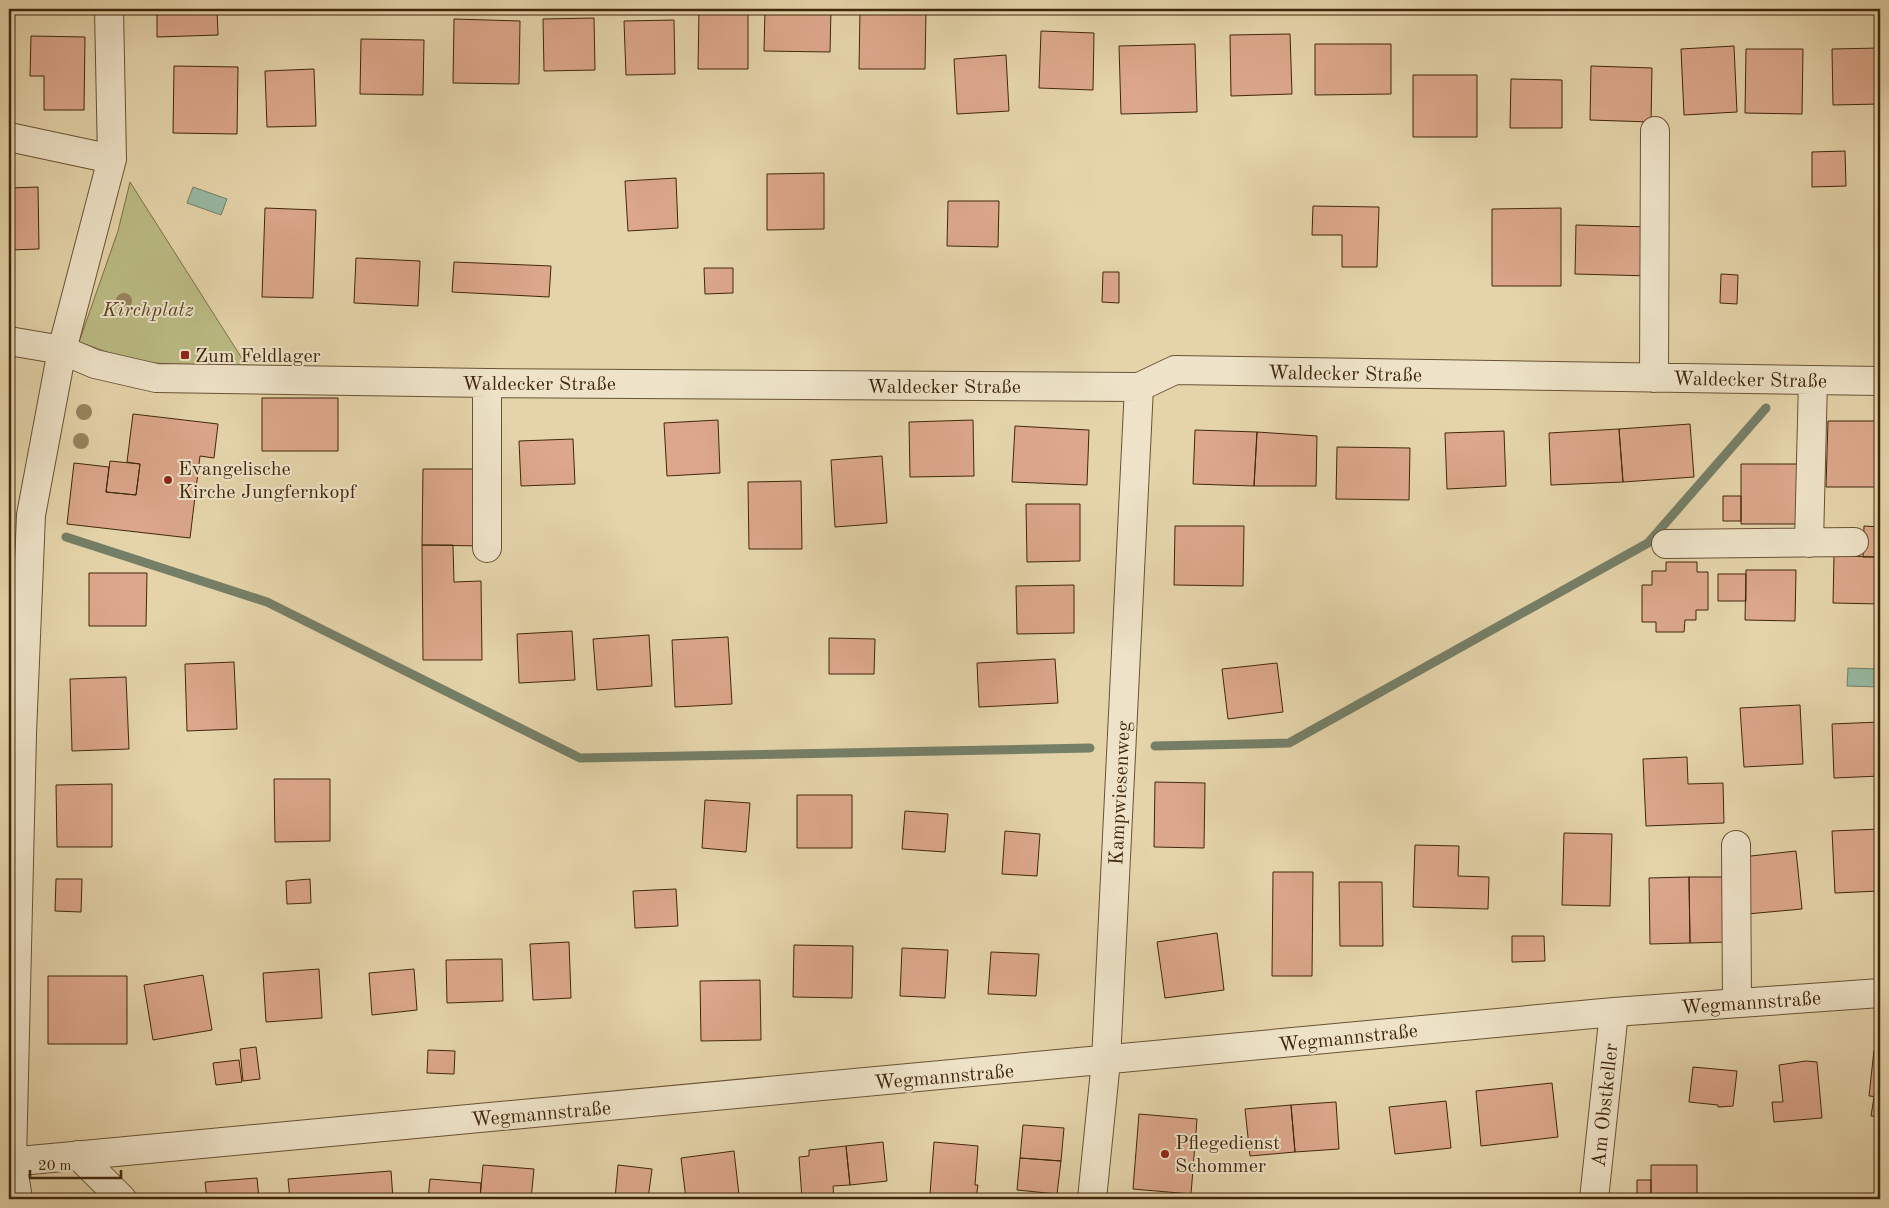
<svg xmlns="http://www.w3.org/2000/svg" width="1889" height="1208" viewBox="0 0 1889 1208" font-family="'Old Standard TT',serif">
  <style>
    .green { fill: #bbbb84; stroke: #7e7148 }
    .water { fill: #97b9a3; stroke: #757f67 }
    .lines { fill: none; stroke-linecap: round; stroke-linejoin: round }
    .stream { stroke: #757f67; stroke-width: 9 }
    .building { fill: #dca78b; stroke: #41270c }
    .minor-casing { stroke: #6a5234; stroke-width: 30 }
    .minor { stroke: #eee3c8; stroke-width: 28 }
    .tree { fill: #988560 }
    .poi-dot { fill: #8f2418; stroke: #eee3c8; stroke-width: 2 }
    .labels { text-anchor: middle; stroke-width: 4; stroke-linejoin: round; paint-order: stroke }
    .park-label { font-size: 20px; font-style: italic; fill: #594524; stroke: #eee3c8 }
    .poi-label { font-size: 20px; fill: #41270c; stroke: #eee3c8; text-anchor: start }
    .street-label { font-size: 20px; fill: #41270c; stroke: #eee3c8 }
  </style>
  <rect width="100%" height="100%" fill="#e5d4aa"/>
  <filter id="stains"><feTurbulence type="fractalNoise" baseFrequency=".004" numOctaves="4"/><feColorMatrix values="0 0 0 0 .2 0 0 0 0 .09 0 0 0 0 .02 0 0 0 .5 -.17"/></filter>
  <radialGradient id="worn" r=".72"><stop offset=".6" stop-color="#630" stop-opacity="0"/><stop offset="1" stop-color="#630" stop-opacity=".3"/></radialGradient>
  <path class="green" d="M130,182L248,368L135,362L79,342L118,231Z"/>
  <path class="water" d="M193,187L227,199L221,215L187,203Z
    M1848,668L1880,669V687L1847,686Z"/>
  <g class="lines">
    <path class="stream" d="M66,537L267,602L580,758L1090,748
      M1155,746L1289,743L1648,543L1766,408"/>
  </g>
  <path class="building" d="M157,9H217L218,35L157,37Z
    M699,9H748V69H698Z
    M765,9H831L830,52L764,51Z
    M860,9H926L925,69H859Z
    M594,18L595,70L544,71L543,19Z
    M454,19L520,21L519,84L453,83Z
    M674,20L675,74L626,75L624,21Z
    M1041,31L1094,33L1093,90L1039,88Z
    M1290,34L1292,94L1231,96L1230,35Z
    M31,36L85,37L84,110H44V76H30Z
    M361,39L424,40L423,95L360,94Z
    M1195,44L1197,112L1121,114L1119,46Z
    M1315,44H1391V94L1315,95Z
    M1734,46L1737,112L1684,115L1681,49Z
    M1880,48V104L1833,105L1832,49Z
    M1746,49H1803L1802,114L1745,113Z
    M1006,55L1009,111L957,114L954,59Z
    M174,66L238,67L237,134L173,133Z
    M1591,66L1652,68L1651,122L1590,120Z
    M314,69L316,126L267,127L265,71Z
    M1413,75H1477V137H1413Z
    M1511,79L1562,80V128H1510Z
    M1845,151L1846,186L1812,187V152Z
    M824,173V229L767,230V174Z
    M676,178L678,228L628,231L625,181Z
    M38,187L39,249L9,250V188Z
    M948,201H999L998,247L947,246Z
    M1313,206L1379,207L1377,267H1342V235H1312Z
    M265,208L316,210L313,298L262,297Z
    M1561,208V286H1492V209Z
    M1576,225L1651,227V276L1575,274Z
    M356,258L420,261L418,306L354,303Z
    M454,262L551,266L549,297L452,292Z
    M704,268H733V293L705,294Z
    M1103,272H1119V303L1102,302Z
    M1721,274L1738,275L1737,304L1720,303Z
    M262,398H338V451H262Z
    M133,414L218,424L214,458L200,456L190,538L67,524L74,463L109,467L106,492L136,495L140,464L127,462Z
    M718,420L720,473L667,476L664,423Z
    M973,420L974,476L910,477L909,422Z
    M1828,421H1880V487H1826Z
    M1690,424L1694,477L1623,482L1619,429Z
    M1015,426L1089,430L1087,485L1012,482Z
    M1619,429L1623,482L1551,485L1549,433Z
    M1195,430L1257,432L1254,486L1193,484Z
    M1504,431L1506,486L1447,489L1445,433Z
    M1257,432L1317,436L1316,486H1254Z
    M573,439L575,484L521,486L519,441Z
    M1337,447L1410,448L1409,500L1336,499Z
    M882,456L887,523L835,527L831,460Z
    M110,461L140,464L136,495L106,492Z
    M1741,464H1798V524H1741Z
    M423,469H483L482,546L422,545Z
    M801,481L802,549H749L748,482Z
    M1723,496H1741V521H1723Z
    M1026,504H1080V561L1027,562Z
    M1175,526H1244L1243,586L1174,585Z
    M1864,526L1880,527V557H1863Z
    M422,545H453L454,582L481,581L482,660H423Z
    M1834,556L1880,557V604L1833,603Z
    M1666,562H1697V572H1708V610H1696V620H1685L1684,632H1656V622H1642V585H1652V571H1666Z
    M1746,570H1796L1795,621L1745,620Z
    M89,573H147L146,626H89Z
    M1718,574H1746V601H1718Z
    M1074,585V633L1017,634L1016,586Z
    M572,631L575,680L519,683L517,634Z
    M649,635L652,686L597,690L593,639Z
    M728,637L732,704L675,707L672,640Z
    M829,638L875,639L874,674H829Z
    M1055,659L1058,703L979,707L977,663Z
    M234,662L237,729L187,731L185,664Z
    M1277,663L1283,712L1228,719L1222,669Z
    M126,677L129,749L72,751L70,679Z
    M1800,705L1803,764L1744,767L1740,708Z
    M1880,722V776L1834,778L1832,724Z
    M1687,757L1688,784L1723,783L1724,823L1646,826L1643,759Z
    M274,779H330V841L275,842Z
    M1155,782L1205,783L1204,848L1154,847Z
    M112,784V847H57L56,785Z
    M797,795H852V848H797Z
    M705,800L750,803L746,852L702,848Z
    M905,811L948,814L945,852L902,849Z
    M1880,829V891L1835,893L1832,831Z
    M1005,831L1040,834L1037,876L1002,874Z
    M1564,833L1612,834L1610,906L1562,905Z
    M1415,845L1459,846L1458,876L1489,877L1488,909L1413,907Z
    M1796,851L1802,909L1747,914L1742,857Z
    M1273,872H1313L1312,976H1272Z
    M1689,877H1727L1728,942L1690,943Z
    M1689,877L1690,943L1650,944L1649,878Z
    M56,879H82L81,912L55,911Z
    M310,879L311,903L287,904L286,881Z
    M1339,882H1382L1383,946H1340Z
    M676,889L678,926L635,928L633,891Z
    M1217,933L1224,990L1165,998L1157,942Z
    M1512,936H1544L1545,961L1512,962Z
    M569,942L571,998L533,1000L530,944Z
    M794,945L853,946L852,998L793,997Z
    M902,948L948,950L945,998L900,996Z
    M991,952L1039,954L1036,996L988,994Z
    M502,959L503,1001L447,1003L446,960Z
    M319,969L322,1018L266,1022L263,973Z
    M414,969L417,1010L372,1015L369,973Z
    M203,975L212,1030L153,1040L144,985Z
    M48,976H127V1044H48Z
    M760,980L761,1040L701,1041L700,981Z
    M256,1047L260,1079L243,1081L240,1049Z
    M428,1050L455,1051L454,1074L427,1073Z
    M1874,1050L1880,1051V1097L1869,1096Z
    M239,1060L242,1082L216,1085L213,1063Z
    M1806,1061L1817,1062L1822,1118L1774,1122L1772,1102H1783L1779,1065Z
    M1693,1067L1737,1071L1733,1106L1718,1107V1105L1689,1102Z
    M1552,1083L1558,1137L1481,1146L1476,1091Z
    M1874,1097H1880V1117L1871,1116Z
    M1446,1101L1451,1148L1395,1154L1389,1107Z
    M1336,1102L1339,1149L1295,1152L1291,1105Z
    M1291,1105L1295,1152L1250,1156L1245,1109Z
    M1139,1114L1197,1119L1191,1194L1133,1189Z
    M1023,1125L1064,1128L1061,1161L1020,1158Z
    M883,1142L887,1181L850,1185L846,1146Z
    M934,1142L978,1146L975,1185H978L976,1199L930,1194Z
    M846,1146L850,1185L833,1186L834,1199H802L799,1157L809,1156V1150Z
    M734,1151L739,1195L686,1199L681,1158Z
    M1020,1158L1061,1161L1057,1194L1017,1190Z
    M483,1165L534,1169L531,1199H480Z
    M618,1165L652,1169L648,1199H615Z
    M1651,1165H1697V1199H1651Z
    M391,1171L393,1199H290L288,1179Z
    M257,1178L259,1199H207L205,1182Z
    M430,1179L481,1183L480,1199H428Z
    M1637,1180H1651V1199H1637Z"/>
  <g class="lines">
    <g class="minor-casing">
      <path id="minor" d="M9,137L112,159
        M9,341L62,350L95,364L156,378L487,383L1139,387L1175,370L1880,381
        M1654,378L1655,131
        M1809,543L1813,380
        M1666,544L1854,542
        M487,548V383
        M1736,845L1737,1003
        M78,1155L122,1199
        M9,1162L1614,1012L1880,993
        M18,1199L12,1161L22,734L31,515L62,350L112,159L109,9
        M1092,1199L1106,1061L1139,387
        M1594,1199L1614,1012"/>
    </g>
    <use href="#minor" class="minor"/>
  </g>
  <g class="tree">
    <circle cx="124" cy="301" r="8"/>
    <circle cx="84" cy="412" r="8"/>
    <circle cx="81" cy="441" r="8"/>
  </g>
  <g class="poi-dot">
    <rect x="180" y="350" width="10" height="10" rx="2.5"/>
    <circle cx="168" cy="480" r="5"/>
    <circle cx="1165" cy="1154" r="5"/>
  </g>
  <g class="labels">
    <g class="park-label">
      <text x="148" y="316">Kirchplatz</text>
    </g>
    <g class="poi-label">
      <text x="195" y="362">Zum Feldlager</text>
      <text x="178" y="475">Evangelische<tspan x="178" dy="23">Kirche Jungfernkopf</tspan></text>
      <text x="1175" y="1149">Pflegedienst<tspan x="1175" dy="23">Schommer</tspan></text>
    </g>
    <g class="street-label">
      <text transform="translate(1345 373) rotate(1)" y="7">Waldecker Straße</text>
      <text transform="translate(1750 379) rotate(1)" y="7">Waldecker Straße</text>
      <text x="539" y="390">Waldecker Straße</text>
      <text x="944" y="393">Waldecker Straße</text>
      <text transform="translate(1119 793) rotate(-87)" y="7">Kampwiesenweg</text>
      <text transform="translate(1751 1002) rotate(-4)" y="7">Wegmannstraße</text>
      <text transform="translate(1348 1037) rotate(-6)" y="7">Wegmannstraße</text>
      <text transform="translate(944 1076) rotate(-5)" y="7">Wegmannstraße</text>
      <text transform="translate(1604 1105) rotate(-84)" y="7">Am Obstkeller</text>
      <text transform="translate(541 1113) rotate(-5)" y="7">Wegmannstraße</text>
    </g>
  </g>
  <rect width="1889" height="1208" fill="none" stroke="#e5d4aa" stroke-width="30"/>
  <rect x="10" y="10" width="1869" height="1188" fill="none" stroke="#41270c" stroke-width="2.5"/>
  <rect x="15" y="15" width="1859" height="1178" fill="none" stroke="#41270c"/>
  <path d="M30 1170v8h91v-8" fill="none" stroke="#41270c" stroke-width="2.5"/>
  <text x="38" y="1170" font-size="15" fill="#41270c" stroke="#eee3c8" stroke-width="4" paint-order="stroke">20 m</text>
  <rect width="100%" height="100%" filter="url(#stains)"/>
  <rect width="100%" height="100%" fill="url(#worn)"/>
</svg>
